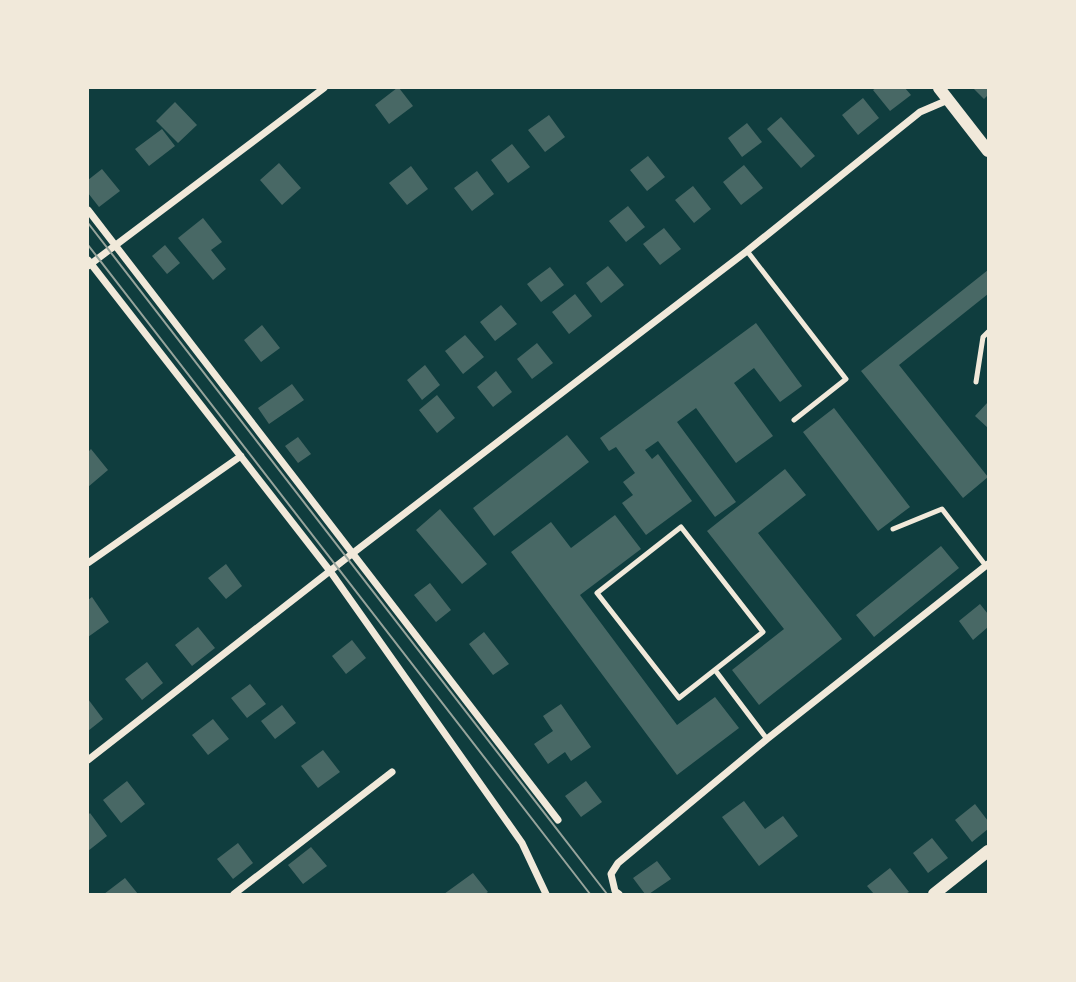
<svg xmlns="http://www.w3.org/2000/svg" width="1076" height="982" viewBox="0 0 1076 982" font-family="Arial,sans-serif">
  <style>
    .building { fill: #486865 }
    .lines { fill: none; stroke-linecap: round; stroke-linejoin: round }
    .service { stroke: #f1e9da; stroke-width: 5 }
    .minor { stroke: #f1e9da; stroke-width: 7 }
    .tertiary { stroke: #f1e9da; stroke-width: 12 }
    .tram { stroke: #97a49c; stroke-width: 2 }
  </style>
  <rect width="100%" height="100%" fill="#0f3d3e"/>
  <path class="building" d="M397,88H399L413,106L389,124L375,105Z
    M876,88H905L911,95L890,111L873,90Z
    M973,88H988V95L984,99Z
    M863,98L879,118L858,135L842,115Z
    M175,102L197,125L178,143L156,121Z
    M549,115L565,137L545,152L528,130Z
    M781,117L815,156L801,168L767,129Z
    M747,123L762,142L742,157L728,138Z
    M162,129L175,146L149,166L135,149Z
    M512,144L530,167L508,183L491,160Z
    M648,156L665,177L647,191L630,170Z
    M279,163L301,188L282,205L260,180Z
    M744,165L763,188L741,205L723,182Z
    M411,166L428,189L407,205L389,183Z
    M102,169L120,191L99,207L88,193V180Z
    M477,171L494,194L472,211L454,188Z
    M693,186L711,209L694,223L675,200Z
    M628,206L645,227L626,242L609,221Z
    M203,218L222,242L211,250L226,269L213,280L178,238Z
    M664,228L681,249L660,265L643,244Z
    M165,245L180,263L167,274L152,256Z
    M608,266L624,285L601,303L586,283Z
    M550,267L564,285L541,302L527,284Z
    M988,270V294L899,365L988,477L963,498L861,371Z
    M575,294L592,316L569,334L552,312Z
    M501,305L517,324L495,341L480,322Z
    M756,323L802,386L780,402L754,368L734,383L773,436L736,463L696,408L677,422L736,502L715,517L658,441L645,450L652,459L658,454L692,501L646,535L622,503L633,495L623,482L635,473L616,447L609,451L600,438Z
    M262,325L280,348L261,362L244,340Z
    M465,335L484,357L463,374L445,351Z
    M537,343L553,363L532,379L517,359Z
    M425,365L440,385L422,400L407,380Z
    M496,371L512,392L493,407L477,387Z
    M292,384L304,400L269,424L258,408Z
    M437,395L455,418L437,433L419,410Z
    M988,402V428L975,416Z
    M834,408L910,507L878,531L803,432Z
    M567,435L589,462L494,536L473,508Z
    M298,437L311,454L298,463L285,446Z
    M91,449L108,470L88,487V452Z
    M785,469L806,495L758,533L842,639L759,705L732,670L784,629L707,531Z
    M440,509L487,564L462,584L416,530Z
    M615,515L641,549L580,595L677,725L715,697L739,728L677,775L511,552L551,522L571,548Z
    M941,546L959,568L874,637L856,615Z
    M226,564L242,586L226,599L208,578Z
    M430,583L451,610L436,622L414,595Z
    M92,597L109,622L88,637V600Z
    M980,604L988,614V627L973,640L959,621Z
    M198,627L215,648L192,666L175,645Z
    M484,632L509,664L493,675L469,644Z
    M352,640L366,658L346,674L332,656Z
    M147,662L163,683L142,700L125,679Z
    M250,684L266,704L247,718L231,698Z
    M88,699L103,719L88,731Z
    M561,704L591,747L571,761L565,752L548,764L534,744L553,731L543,716Z
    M282,705L296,723L275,739L261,721Z
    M213,719L229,739L208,755L192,735Z
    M323,750L340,772L318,788L301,766Z
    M127,781L145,804L121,823L103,800Z
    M586,781L602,802L581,817L565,796Z
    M744,801L765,829L783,816L798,836L759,866L722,817Z
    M975,804L988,821V829L972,842L955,820Z
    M90,813L107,836L88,851V815Z
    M932,838L948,858L928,873L913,853Z
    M238,843L253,863L233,879L217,859Z
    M311,847L327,866L303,884L288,865Z
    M657,861L671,879L649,894H645L633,878Z
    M890,868L909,892L905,894H874L867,886Z
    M473,873L488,892L485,894H444Z
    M125,878L138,894H104Z"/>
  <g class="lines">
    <path class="service" d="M747,251L846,379L794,420
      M976,382L983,337L988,332
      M681,527L763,632L679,698L597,593Z
      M893,529L942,509L986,566
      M715,670L767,739"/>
    <path class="minor" d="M88,210L558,820
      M88,260L330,571L522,843L546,894
      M88,266L324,88
      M88,563L241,456
      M88,760L353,553L747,251L920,112L948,100
      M234,894L392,772
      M619,894L615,891L611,874L618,863L767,739L988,564"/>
    <path class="tertiary" d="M939,88L988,151
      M934,894L988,851"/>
    <path class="tram" d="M88,223L607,894
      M88,245L590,894"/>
  </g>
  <rect width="1076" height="982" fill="none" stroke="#f1e9da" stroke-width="178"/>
</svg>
